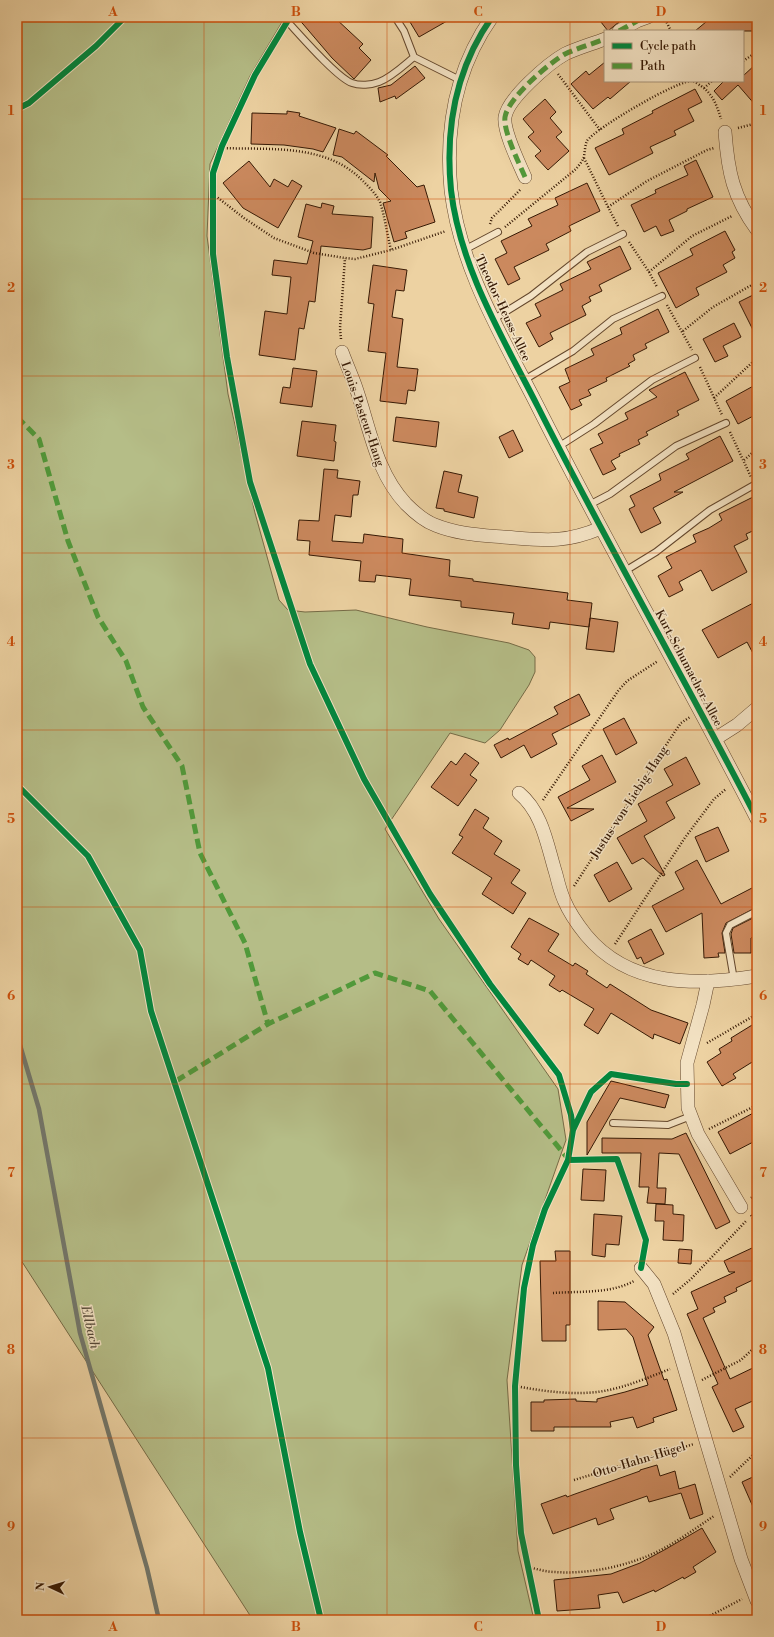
<svg xmlns="http://www.w3.org/2000/svg" width="774" height="1637" viewBox="0 0 774 1637" font-family="'Libre Bodoni',serif">
  <style>
    .green { fill: #b5bd87; stroke: #766b46 }
    .lines { fill: none; stroke-linecap: round; stroke-linejoin: round }
    .stream { stroke: #73776b; stroke-width: 4.5 }
    .building { fill: #cb895e; stroke: #361904 }
    .lane-casing { stroke: #64472c; stroke-width: 8 }
    .street-casing { stroke: #64472c; stroke-width: 14 }
    .path { stroke: #361904; stroke-width: 2.5; stroke-dasharray: 1 2; stroke-linecap: butt }
    .lane { stroke: #f3e2c3; stroke-width: 6 }
    .street { stroke: #f3e2c3; stroke-width: 13 }
    .quiet { stroke: #51993a; stroke-width: 5; stroke-dasharray: 10 5; stroke-linecap: butt }
    .cycleway-casing { stroke: #f3e2c3; stroke-width: 8 }
    .cycleway { stroke: #00873e; stroke-width: 6 }
    .grid { fill: none; stroke: #cd4f0b; stroke-width: 1; stroke-opacity: 0.55 }
    .labels { text-anchor: middle; stroke-width: 3; stroke-linejoin: round; paint-order: stroke }
    .street-label { font-size: 12px; fill: #361904; stroke: #f3e2c3 }
    .water-label { font-size: 13px; font-style: italic; fill: #544837; stroke: #f3e2c3 }
    .neatline { fill: none; stroke: #cd4f0b; stroke-width: 1.5 }
    .grid-label { font-size: 13px; text-anchor: middle; font-weight: bold; fill: #cd4f0b }
  </style>
  <rect width="100%" height="100%" fill="#edd2a2"/>
  <filter id="stains"><feTurbulence type="fractalNoise" baseFrequency=".005" numOctaves="4"/><feColorMatrix values="0 0 0 0 .2 0 0 0 0 .09 0 0 0 0 .02 0 0 0 .5 -.17"/></filter>
  <radialGradient id="worn" r=".72"><stop offset=".6" stop-color="#630" stop-opacity="0"/><stop offset="1" stop-color="#630" stop-opacity=".3"/></radialGradient>
  <path class="green" d="M17,17H285L250,76L210,164L207,236L228,394L255,513L279,600L288,610L305,612L356,610L427,627L509,643L529,650L535,657V672L529,685L500,730L485,743L450,733L385,829L439,919L558,1089L566,1140L522,1265L507,1380L518,1551L534,1620H253L17,1254Z"/>
  <g class="lines">
    <path class="stream" d="M17,1035L39,1109L80,1333L147,1568L159,1620"/>
  </g>
  <path class="building" d="M297,17H334L363,44L359,48L371,60L354,79L332,58Z
    M407,17H454L419,37Z
    M597,17H625L608,31Z
    M712,17H757V27L752,31H695Z
    M605,62V81H631L610,99L608,97L593,109L571,84L586,71L589,75Z
    M757,63V107L738,85L722,100L714,91L724,81H743V76Z
    M415,66L425,78L396,99L395,96L380,102L378,88L391,85Z
    M695,89L702,102L688,109L694,121L674,131L676,135L650,147L653,153L609,175L595,148L624,134L622,129L653,113L652,111Z
    M545,99L556,112L550,118L562,132L556,137L569,151L548,170L535,156L541,151L528,137L534,132L523,119Z
    M287,111L300,113L299,116L336,128L323,152L313,149L284,145L251,144L252,113L287,114Z
    M339,129L354,134L356,131L388,155L386,156L417,187L424,185L435,222L405,232L407,238L394,242L383,203L391,201L379,189L375,173L374,182L342,157L333,155Z
    M696,160L713,197L687,209V211L669,220L674,231L661,236L656,226L644,232L631,205L656,193L655,190L688,175L684,166Z
    M249,161L270,187L274,179L288,187L292,180L302,186L278,228L243,208L223,183Z
    M587,183L600,211L569,226L571,231L546,244L549,250L514,267L520,279L508,285L495,259L507,253L501,241L532,226L528,219L558,205L555,198Z
    M322,203L334,206L332,214L373,217L371,248L363,250L321,246L315,302L309,301L304,329L299,328L295,360L259,355L265,311L287,314L291,277L272,275L274,260L307,264L313,241L298,237L306,204L321,208Z
    M725,231L735,250L732,252L735,258L723,265L727,272L696,288L699,295L676,308L658,273L693,255L690,249Z
    M620,246L631,269L599,285L602,291L589,297L591,301L582,306L586,315L550,333L553,339L539,347L526,323L541,316L535,304L563,290L560,284L591,269L587,262Z
    M373,265L407,270L404,291L396,290L392,317L403,319L397,367L418,369L415,391L408,390L406,404L380,401L386,353L368,351L374,304L368,303Z
    M757,293V338L739,302Z
    M658,309L669,332L645,344L647,348L633,355L635,360L628,364L630,366L606,378L607,381L588,390L591,395L579,400L582,405L571,410L559,387L570,382L565,369L594,355L591,349L622,334L620,328Z
    M734,323L741,337L723,346L728,356L715,362L703,339Z
    M293,368L317,371L312,407L280,403L283,387L290,388Z
    M685,372L699,400L677,411L679,415L646,432L648,435L638,440L640,444L619,454L620,456L611,461L616,469L603,475L590,449L603,443L598,434L628,419L625,413L657,397L649,390Z
    M757,384V414L738,424L726,401Z
    M396,417L439,422L436,447L393,441Z
    M302,421L336,425L334,441L336,442L334,461L297,456Z
    M513,430L523,451L509,458L499,437Z
    M720,436L733,461L674,492H683L653,508L661,523L641,533L629,509L635,506L630,496L661,480L659,474L689,459L686,454Z
    M324,469L338,470L337,478L360,481L358,495H353L351,517L335,515L332,541L363,543L364,534L403,539L402,553L450,560L449,576L473,579V581L568,593L567,600L592,603L589,627L550,622L549,629L512,624L514,613L461,607V601L409,595L411,579L376,575L375,582L359,581L361,561L309,555L310,541L297,540L299,520L319,521Z
    M444,471L462,475L458,492L478,497L474,518L444,511V509L436,508Z
    M757,495V529L746,534L748,539L734,546L747,572L712,591L701,570L679,582L683,590L669,597L658,576L672,568L666,557L696,542L693,535L709,528L722,520L719,514Z
    M757,601V661L747,642L718,658L702,630Z
    M590,618L618,622L614,652L586,649Z
    M579,694L590,715L552,734L557,744L531,758L524,745L501,758L494,745L508,738L509,740L558,714L554,707Z
    M624,718L637,743L616,755L603,729Z
    M465,753L479,763L470,775L477,780L458,806L431,787L451,761L456,765Z
    M602,755L616,782L567,808L594,809L571,821L558,797L590,780L582,766Z
    M686,757L700,784L666,802L675,818L644,836L665,875L663,876L643,858L632,864L617,838L647,821L638,804L673,785L664,769Z
    M475,809L489,818L483,828L502,841L494,854L520,870L511,883L526,893L513,914L482,894L492,878L452,853L463,837L459,835Z
    M718,827L729,851L706,862L695,837Z
    M697,860L721,904L752,888L757,898V907L726,923L722,933L725,953H718L719,957L704,958L702,913L666,932L652,906L684,889L675,872Z
    M617,862L632,889L609,902L594,875Z
    M757,916V935L751,938V953H734L731,934L733,928Z
    M529,918L559,934L548,951L573,966L575,963L588,971L586,974L607,988L610,984L651,1010L688,1023L680,1044L654,1034L653,1039L611,1013L598,1034L584,1025L594,1009L562,990L560,992L549,985L555,976L531,960L528,965L518,959L521,954L511,947Z
    M651,929L664,954L644,964L641,957L637,959L628,941Z
    M757,1022V1059L733,1074L736,1078L722,1086L707,1062L721,1053L719,1049L732,1041L731,1038Z
    M611,1081L669,1095L665,1108L620,1098L587,1155V1122Z
    M757,1111V1140L730,1154L718,1132Z
    M686,1133L730,1222L716,1229L679,1154L659,1153L657,1188H666L665,1204L647,1203L649,1187H639L641,1153H602V1138L672,1139Z
    M583,1169L606,1170L604,1201L581,1200Z
    M656,1204L673,1205V1214L684,1215L683,1241L663,1240L664,1221H655Z
    M594,1214L622,1216L619,1245L606,1244L605,1257L592,1255Z
    M752,1248L757,1259V1278L736,1288L737,1291L724,1297L726,1302L713,1308L715,1312L703,1318L730,1379L757,1366V1399L735,1409L744,1427L733,1432L712,1387L718,1384L687,1314L698,1309L691,1292L735,1272H729L724,1261Z
    M679,1249L692,1250L691,1264L678,1263Z
    M555,1251H570V1325H566V1341H542L540,1261H556Z
    M598,1301L625,1302L654,1327L648,1335L664,1380L667,1379L677,1410L653,1418L654,1422L637,1428L633,1417L610,1422L611,1427H554V1431H531V1402H544V1400L576,1399V1401L597,1402V1399L625,1392L648,1385L633,1337L626,1329L598,1330Z
    M657,1465L660,1476L675,1471L679,1489L695,1484L703,1514L690,1519L681,1493L649,1502L647,1496L610,1509L614,1519L598,1525L596,1518L553,1534L541,1504L566,1495L567,1497L575,1494L640,1471V1470Z
    M757,1475V1516L742,1482Z
    M702,1528L716,1552L693,1567L696,1572L684,1579L683,1577L655,1592L654,1590L623,1603L618,1592L598,1595L600,1608L557,1611L554,1580L611,1574L640,1563L666,1549Z"/>
  <g class="lines">
    <g class="lane-casing">
      <path id="lane" d="M395,17L404,31L414,57
        M287,21C300,35 337,78 352,83C360,86 371,85 379,82C392,77 403,66 414,57L460,80
        M464,250L498,232
        M494,319L531,296L587,252L623,234
        M524,380L573,351L613,319L662,296
        M558,447L594,424L652,380L695,358
        M589,505L610,494L676,446L726,423
        M625,571L656,552L710,510L754,485
        M734,980L726,933L730,925L757,911
        M613,1123L668,1125L691,1116"/>
    </g>
    <g class="street-casing">
      <path id="street" d="M492,17C456,68 445,128 451,190C460,268 503,338 538,407C608,546 686,681 757,819
        M619,31L637,21L648,17
        M725,132C728,172 733,197 757,230
        M525,177C519,163 503,131 505,117C508,98 549,63 565,54C578,48 592,44 605,39
        M342,352C346,363 351,374 355,385C370,427 375,471 406,504C414,512 424,521 435,525C457,534 480,535 503,537C543,540 563,544 601,528
        M715,739L737,725L757,708
        M519,793C543,813 547,845 556,874C558,882 560,891 564,900C569,912 578,925 586,935C629,987 696,986 757,976
        M708,981L703,1005L687,1063L688,1108L698,1134L741,1207
        M641,1268L654,1284L674,1333L741,1559L757,1601"/>
    </g>
    <path class="path" d="M664,17L671,31
      M743,61L757,52
      M558,74L600,130
      M704,88L712,81
      M738,128L757,123
      M221,148C270,150 326,143 363,181C369,187 376,194 380,202C385,217 387,234 391,250
      M584,158L608,207L618,226
      M213,194L244,218L274,238L314,253L345,258L355,259L391,250L446,231
      M608,207L647,181L707,150L714,148
      M490,224L492,218L521,189
      M505,227L576,169C579,165 583,161 584,156C585,151 585,145 587,141C594,129 681,78 693,81C696,82 699,85 701,86C713,94 717,106 721,119
      M629,242L649,272L657,287
      M649,272L692,236L732,216
      M667,305L692,350
      M683,331L713,307L757,282
      M341,339L340,328L345,258
      M700,367L722,415
      M714,398L757,358
      M730,432L751,477
      M744,460L757,449
      M543,800L618,691L627,681L658,661
      M574,886L676,730L681,723L690,717
      M615,944L684,839L714,799L726,789
      M707,1043L757,1014
      M709,1129L757,1105
      M751,1198L757,1194
      M751,1215L757,1224
      M553,1293C580,1291 610,1294 634,1281
      M673,1294L691,1279L747,1220
      M702,1380L741,1360L757,1345
      M515,1386C542,1391 570,1395 597,1392C622,1389 647,1378 670,1369
      M730,1477L757,1451
      M574,1480L694,1444
      M528,1567C537,1569 546,1572 555,1572C582,1574 612,1569 637,1560C665,1551 690,1532 714,1516
      M702,1620L742,1599"/>
    <use href="#lane" class="lane"/>
    <use href="#street" class="street"/>
    <path class="quiet" d="M619,31L637,21L648,17
      M525,177C519,163 503,131 505,117C508,98 549,63 565,54C578,48 592,44 605,39
      M17,417L39,439L68,541L98,617L126,661L143,707L182,766L200,853L245,943L268,1024
      M176,1081L268,1024L375,973L430,991L569,1160"/>
    <g class="cycleway-casing">
      <path id="cycleway" d="M290,17L255,75L222,146L213,173V254L227,357L250,482L310,664L364,779L430,894L490,984L559,1075L571,1115L573,1130
        M492,17C456,68 445,128 451,190C460,268 503,338 538,407C608,546 686,681 757,819
        M17,109L29,103L96,46L125,17
        M17,785L88,856L140,950L151,1011L268,1368L300,1532L321,1620
        M568,1160L617,1159L646,1240L641,1268
        M539,1620L521,1533L516,1465L515,1386L524,1288L533,1245L545,1209L568,1160L573,1130L591,1092L611,1074L676,1084H687"/>
    </g>
    <use href="#cycleway" class="cycleway"/>
  </g>
  <path class="grid" d="M204,17V1620M387,17V1620M570,17V1620M17,199H757M17,376H757M17,553H757M17,730H757M17,907H757M17,1084H757M17,1261H757M17,1438H757"/>
  <g class="labels">
    <g class="street-label">
      <text transform="translate(503 308) rotate(65)" y="4">Theodor-Heuss-Allee</text>
      <text transform="translate(363 414) rotate(71)" y="4">Louis-Pasteur-Hang</text>
      <text transform="translate(689 668) rotate(62)" y="4">Kurt-Schumacher-Allee</text>
      <text transform="translate(629 802) rotate(-57)" y="4">Justus-von-Liebig-Hang</text>
      <text transform="translate(639 1460) rotate(-17)" y="4">Otto-Hahn-Hügel</text>
    </g>
    <g class="water-label">
      <text transform="translate(91 1327) rotate(77)" y="5">Ellbach</text>
    </g>
  </g>
  <rect width="774" height="1637" fill="none" stroke="#edd2a2" stroke-width="44"/>
  <rect x="604" y="30" width="140" height="52" fill="#f3e2c3" stroke="#a79277"/>
  <rect x="612" y="43" width="20" height="6" fill="#00873e" stroke="#a79277"/>
  <text x="640" y="50" font-size="12" fill="#361904">Cycle path</text>
  <rect x="612" y="63" width="20" height="6" fill="#51993a" stroke="#a79277"/>
  <text x="640" y="70" font-size="12" fill="#361904">Path</text>
  <g transform="translate(50 1587) rotate(274)" stroke="#f3e2c3" stroke-width="3" paint-order="stroke">
  <path d="M0-3L7 15L0 10L-7 15Z" fill="#361904"/>
  <text y="-6" font-size="11" font-weight="bold" text-anchor="middle" fill="#361904">N</text>
  </g>
  <rect x="22" y="22" width="730" height="1593" class="neatline"/>
  <g class="grid-label">
    <text x="113" y="16">A</text>
    <text x="296" y="16">B</text>
    <text x="478" y="16">C</text>
    <text x="661" y="16">D</text>
    <text x="11" y="115">1</text>
    <text x="763" y="115">1</text>
    <text x="11" y="292">2</text>
    <text x="763" y="292">2</text>
    <text x="11" y="469">3</text>
    <text x="763" y="469">3</text>
    <text x="11" y="646">4</text>
    <text x="763" y="646">4</text>
    <text x="11" y="823">5</text>
    <text x="763" y="823">5</text>
    <text x="11" y="1000">6</text>
    <text x="763" y="1000">6</text>
    <text x="11" y="1177">7</text>
    <text x="763" y="1177">7</text>
    <text x="11" y="1354">8</text>
    <text x="763" y="1354">8</text>
    <text x="11" y="1531">9</text>
    <text x="763" y="1531">9</text>
    <text x="113" y="1631">A</text>
    <text x="296" y="1631">B</text>
    <text x="478" y="1631">C</text>
    <text x="661" y="1631">D</text>
  </g>
  <rect width="100%" height="100%" filter="url(#stains)"/>
  <rect width="100%" height="100%" fill="url(#worn)"/>
</svg>
